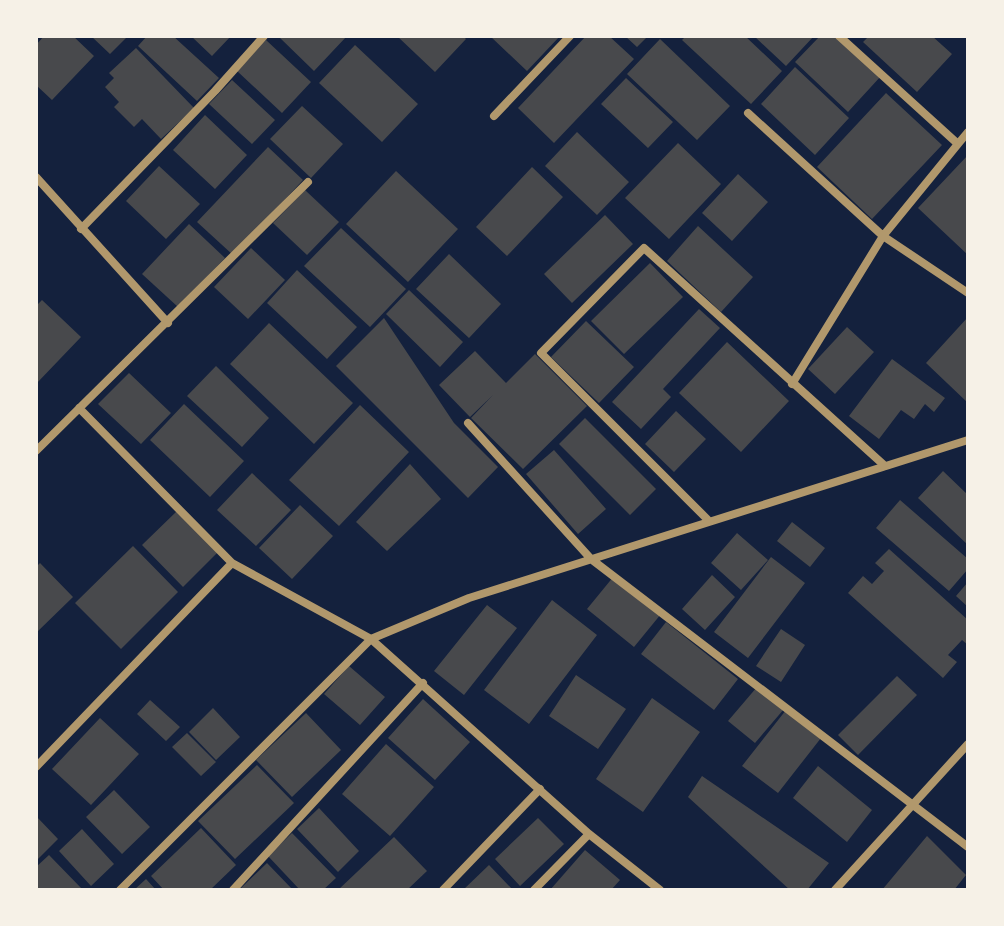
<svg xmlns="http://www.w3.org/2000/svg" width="1004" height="926" viewBox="0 0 1004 926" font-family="'Source Sans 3',sans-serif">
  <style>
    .building { fill: #48494c }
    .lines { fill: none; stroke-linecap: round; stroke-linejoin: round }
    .minor { stroke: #b1986c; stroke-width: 8 }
  </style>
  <rect width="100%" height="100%" fill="#14213d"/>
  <path class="building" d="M44,36H73L94,56L52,100L36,85V45Z
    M91,36H128L110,54Z
    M147,36H173L219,78L197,101L138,46Z
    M191,36H231L212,56Z
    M278,36H347L314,71Z
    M397,36H463L466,39L435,72Z
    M490,36H560L527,71Z
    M586,36H609L634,59L554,143L518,108Z
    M625,36H648L637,47Z
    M686,36H745L782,71L751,104L682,40Z
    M754,36H814L786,66Z
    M820,36H838L881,76L848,112L795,62Z
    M869,36H932L952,54L917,92L863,42Z
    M660,39L730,106L697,140L627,74Z
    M266,40L311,82L282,113L237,71Z
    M355,45L418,104L382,142L319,83Z
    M136,48L194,108L161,139L142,119L134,127L114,107L119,102L105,87L114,78L109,73Z
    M795,67L849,118L815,155L761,104Z
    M626,78L673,122L648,148L601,104Z
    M232,80L275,120L252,144L209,104Z
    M886,93L942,145L872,219L817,167Z
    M302,106L343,144L311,178L270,139Z
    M205,115L247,155L215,189L173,150Z
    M577,132L629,182L597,215L545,166Z
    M678,143L721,184L669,239L625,198Z
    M268,147L303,180L233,255L197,222Z
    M968,155V255L918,208Z
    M159,166L200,204L166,239L126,201Z
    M532,167L563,197L507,256L476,227Z
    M396,171L458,229L408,282L346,224Z
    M738,174L768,202L732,241L702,213Z
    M305,190L339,222L307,255L273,223Z
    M605,215L633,244L572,303L544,274Z
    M189,224L225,258L178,307L142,274Z
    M698,226L753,277L721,312L667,261Z
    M341,228L406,289L370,327L304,266Z
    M251,248L285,280L248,319L214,287Z
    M449,254L501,304L469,338L416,289Z
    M650,263L683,297L624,354L591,321Z
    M297,270L357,327L327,359L267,303Z
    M409,290L463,342L440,367L386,314Z
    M42,300L81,337L36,384V306Z
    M699,309L720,328L663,389L671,397L641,429L612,402Z
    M968,317V403L926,363Z
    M384,318L454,423L498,467L468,498L336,366Z
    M586,321L634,367L599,403L551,357Z
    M269,323L353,403L314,444L230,364Z
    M847,327L874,352L835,394L808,369Z
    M727,342L789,401L741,452L679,393Z
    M475,351L506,383L535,354L587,406L523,469L471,418L493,395L470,417L439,385Z
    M892,359L945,398L934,412L925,404L914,419L901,410L879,439L849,416Z
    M216,366L269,418L242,447L187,396Z
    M129,373L171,413L141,444L98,404Z
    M184,404L244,461L210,497L150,440Z
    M360,405L409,452L339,526L289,480Z
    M676,411L706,439L674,472L645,444Z
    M585,418L656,489L630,515L559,444Z
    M554,450L606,509L578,534L526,474Z
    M410,464L441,499L387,551L356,522Z
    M943,471L968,495V545L918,498Z
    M252,473L291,510L256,546L217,510Z
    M900,500L968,559V569L949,591L876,528Z
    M300,505L333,536L292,579L259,548Z
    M177,511L218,552L183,587L142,545Z
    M792,522L825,548L810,567L777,541Z
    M737,533L768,560L741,590L711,563Z
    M133,546L178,592L121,649L75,603Z
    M889,549L968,620V645L962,640L948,655L957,662L943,678L848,593L863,576L872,584L884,571L875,563Z
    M771,557L805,583L748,658L714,632Z
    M40,563L73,597L36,633V567Z
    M712,575L735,597L705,630L682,609Z
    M614,576L661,614L634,647L587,609Z
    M968,582V607L956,596Z
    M552,600L597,635L529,724L484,690Z
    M487,605L517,628L464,695L434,671Z
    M666,622L738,679L714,710L641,654Z
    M781,629L805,645L781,682L756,666Z
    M349,666L385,697L360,725L324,694Z
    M576,675L626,709L598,749L549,716Z
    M897,676L917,695L858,755L838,735Z
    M757,687L784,709L755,743L728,721Z
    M652,698L700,732L643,812L596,779Z
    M423,699L470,742L435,780L388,738Z
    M150,700L180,727L166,741L137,714Z
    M213,708L240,737L216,760L189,732Z
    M786,710L821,738L778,793L742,766Z
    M306,713L341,750L292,797L256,760Z
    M100,718L139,754L91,805L52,769Z
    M187,733L216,762L201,776L172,747Z
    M386,744L434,787L390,836L342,794Z
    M257,765L294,803L235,859L198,821Z
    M818,766L872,810L847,842L793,798Z
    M702,776L829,863L807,890H790L688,797Z
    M114,790L150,827L122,854L86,817Z
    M319,808L359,851L338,872L297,829Z
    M36,816L58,839L36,861Z
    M538,818L564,844L520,886L495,859Z
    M201,828L236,865L210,890H164L151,876Z
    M82,829L114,864L91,886L59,851Z
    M292,833L336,878L323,890H300L268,856Z
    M927,836L966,875L954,890H882Z
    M394,837L427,871L407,890H338Z
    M585,850L620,880L611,890H550Z
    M49,855L83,890H36V867Z
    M267,863L293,890H239Z
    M489,865L513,890H463Z
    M146,879L156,890H134Z"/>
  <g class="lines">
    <path class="minor" d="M839,36L958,144L968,132
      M748,113L883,236L968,293
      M494,116L570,36
      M36,177L168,323
      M81,229L215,91L264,36
      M792,384L883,236L958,144
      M79,408L232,563L371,639L589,834L660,890
      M468,423L591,559L968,847
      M36,451L308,182
      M709,521L541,353L644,248L885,466
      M36,767L232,563
      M120,890L371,639L469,598L968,440
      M233,890L423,683
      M443,890L540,789
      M534,890L589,834
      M835,890L968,744"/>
  </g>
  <rect width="1004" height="926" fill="none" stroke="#f6f1e7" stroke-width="76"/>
</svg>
